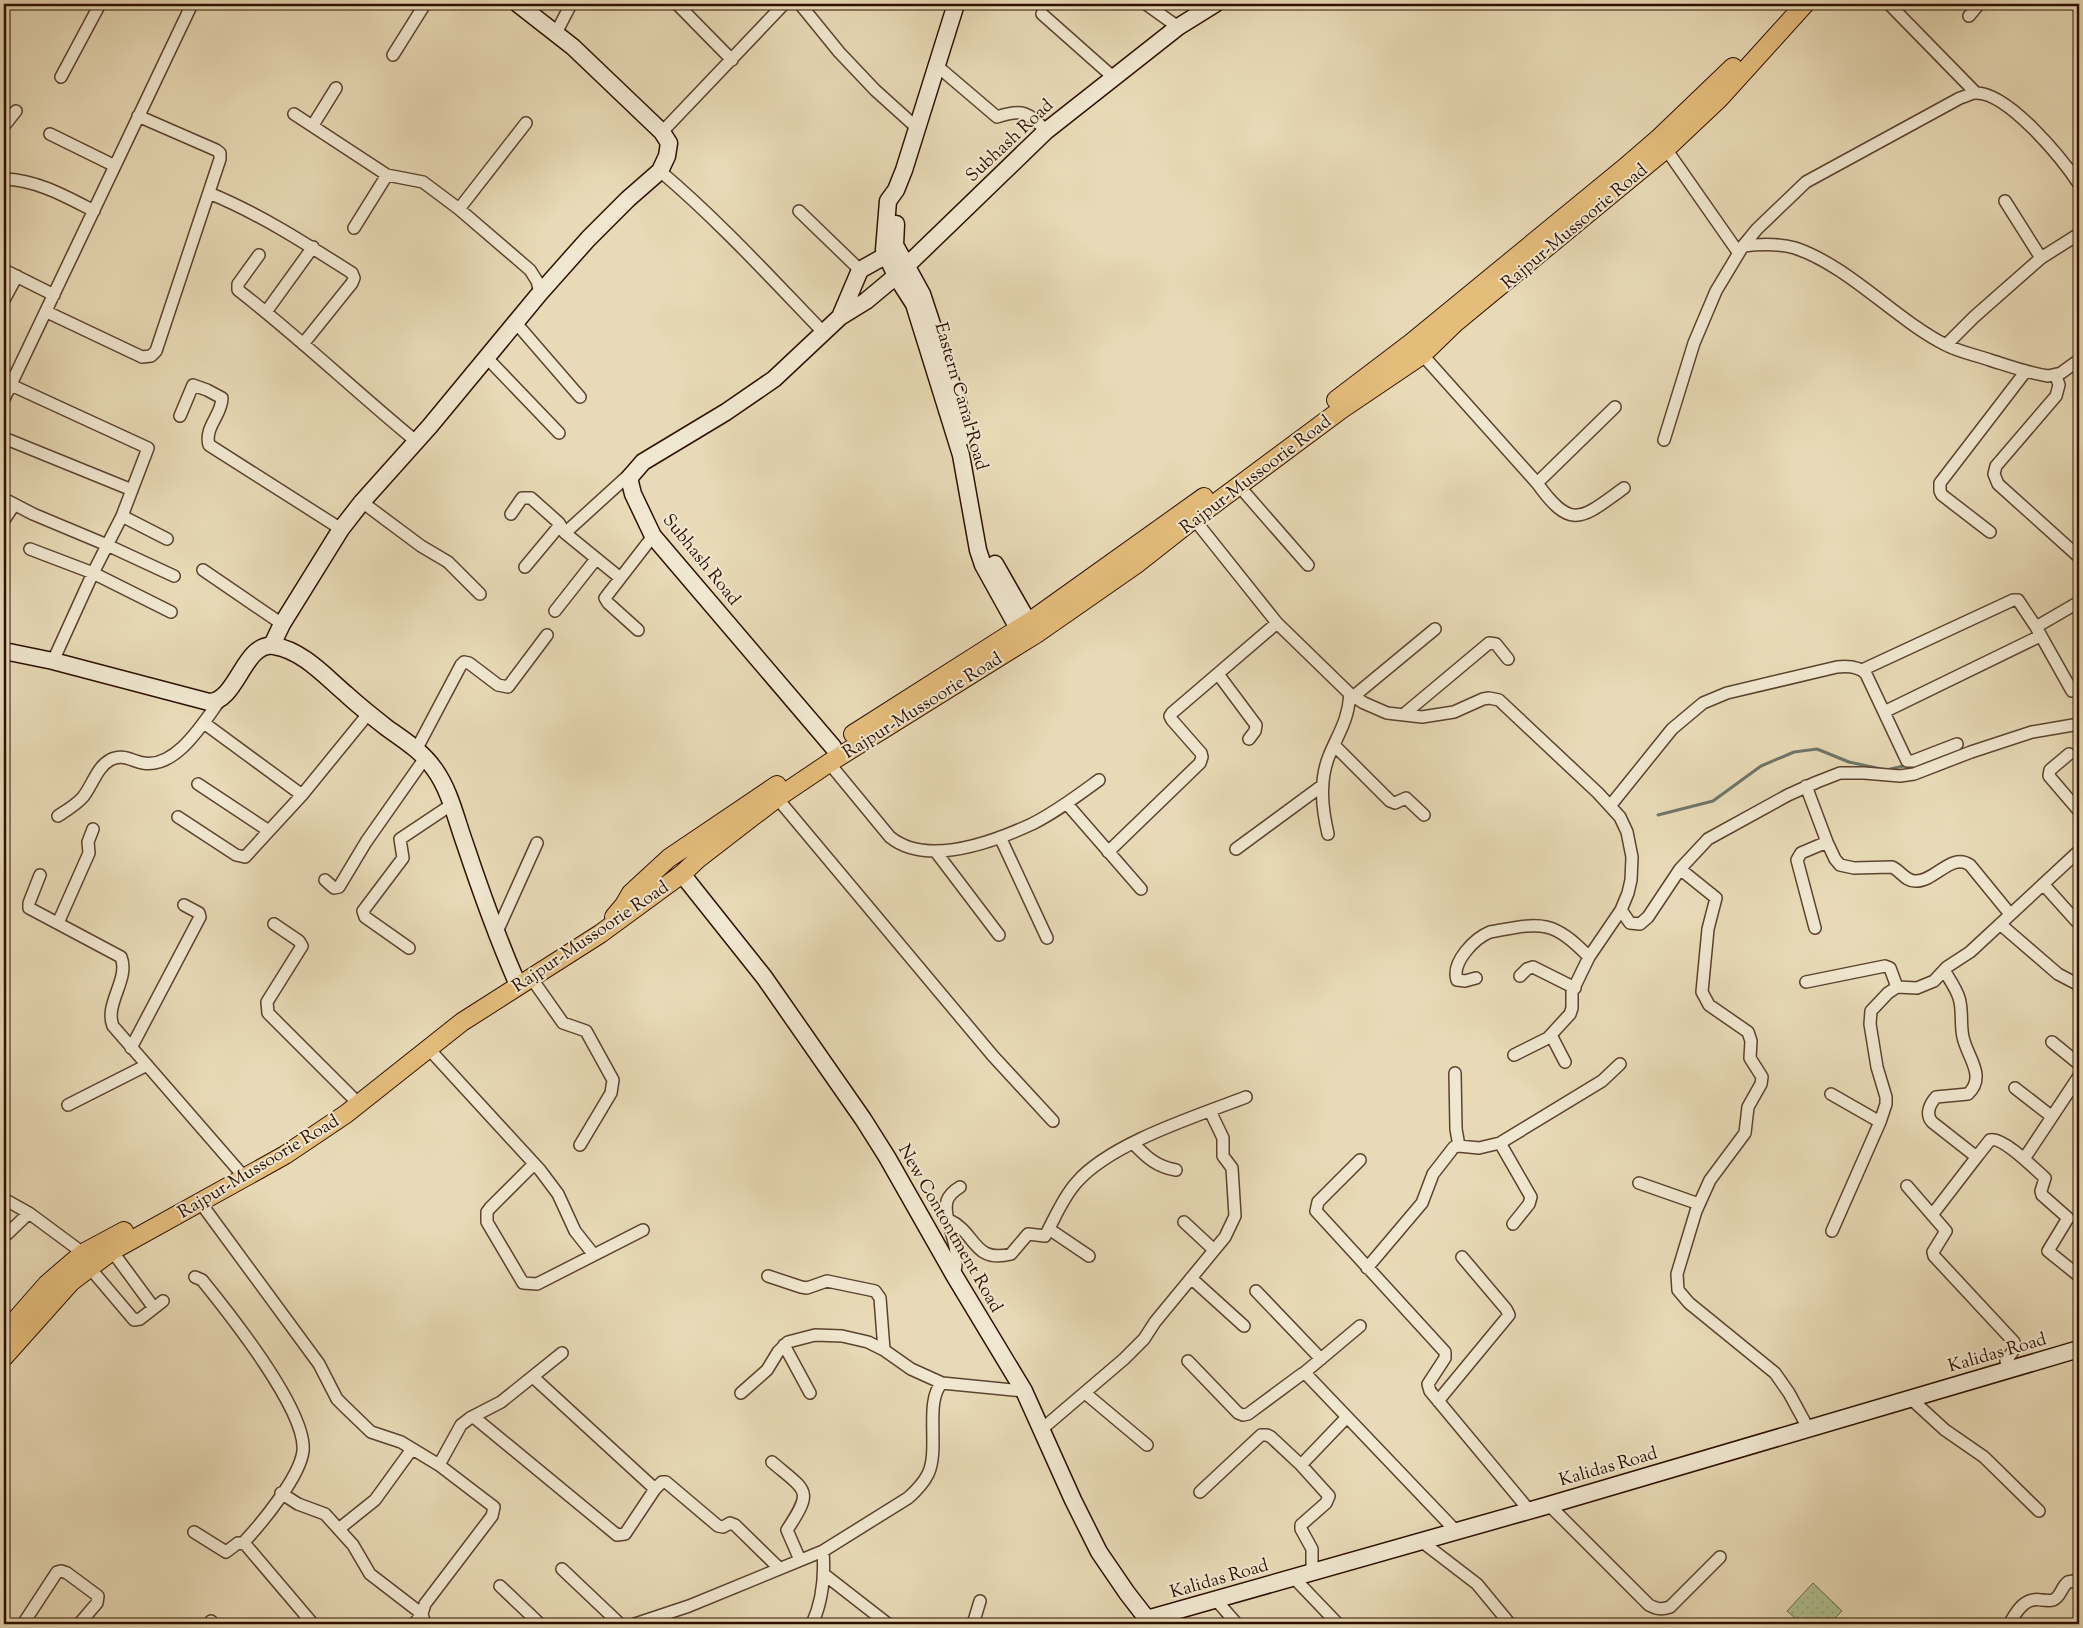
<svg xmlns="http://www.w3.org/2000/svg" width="2083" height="1628" viewBox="0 0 2083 1628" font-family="'Sorts Mill Goudy',serif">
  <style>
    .park { fill: url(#park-dots); stroke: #6e684a }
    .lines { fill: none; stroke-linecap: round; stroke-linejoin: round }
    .stream { stroke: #6d766a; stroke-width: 3 }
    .street-casing { stroke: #5c422e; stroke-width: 14 }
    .secondary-casing { stroke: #2e1000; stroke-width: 19 }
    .primary-casing { stroke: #2e1000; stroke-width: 20 }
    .street { stroke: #f0e7d0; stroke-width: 11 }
    .secondary { stroke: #f0e7d0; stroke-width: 16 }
    .primary { stroke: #e4bd7b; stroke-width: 18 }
    .labels { text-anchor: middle; stroke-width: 4; stroke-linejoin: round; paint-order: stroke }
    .street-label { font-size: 18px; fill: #2e1000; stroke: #f0e7d0 }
  </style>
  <defs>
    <pattern id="park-dots" width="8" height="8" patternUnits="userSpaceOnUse" patternTransform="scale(1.25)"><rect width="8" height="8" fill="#afc193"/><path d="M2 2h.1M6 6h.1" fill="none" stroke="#97a57d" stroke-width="1.8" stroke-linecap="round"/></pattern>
  </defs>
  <rect width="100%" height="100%" fill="#e8dab6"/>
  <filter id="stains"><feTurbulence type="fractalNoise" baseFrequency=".004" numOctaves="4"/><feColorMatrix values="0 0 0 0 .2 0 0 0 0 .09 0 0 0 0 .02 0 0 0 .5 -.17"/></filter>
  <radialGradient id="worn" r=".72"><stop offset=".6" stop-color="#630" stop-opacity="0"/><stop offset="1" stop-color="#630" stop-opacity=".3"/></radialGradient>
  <path class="park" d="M1813,1583L1842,1611L1829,1624H1802L1787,1611Z"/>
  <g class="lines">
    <path class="stream" d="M1931,760L1944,756
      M1658,815L1713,801L1761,766L1794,752L1817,749L1849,762L1886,770L1908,765"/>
    <g class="street-casing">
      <path id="street" d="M677,4L732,60
        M800,4L839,52L875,90L916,127
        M1146,4L1178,27
        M1889,4L1976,93
        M1042,14L1113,77
        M1969,16L1979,4
        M556,33L571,4
        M393,55L425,4
        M936,65L997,117C1023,108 1029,113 1046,131
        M61,77L100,4
        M294,114L387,175L423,182L459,209L530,270L537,281L540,293
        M313,125L336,88
        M4,126L16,111
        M662,132L784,4
        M50,134L115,166
        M1666,149L1738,252
        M660,171C719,221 770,277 824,333
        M4,179C37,180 65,196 94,211
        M209,193C260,214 305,243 352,273L354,278L352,283L303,344
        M2005,201L2041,258
        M459,209L526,123
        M799,211L860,270
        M354,228L387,175
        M1743,246C1760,244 1778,243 1795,248C1849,266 1896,320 1946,345C1960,352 1975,355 1990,360C2009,366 2028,373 2048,376L2061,373L2079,360
        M259,255L238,284V290C300,338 356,392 417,442
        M4,270L54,295
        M4,300L17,276
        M47,312L142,357L151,356L156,351L220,159V153L216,150L138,116
        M266,312L313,247
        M516,323L580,397
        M1946,345L1974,317L2041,258L2079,234
        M1419,351L1537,483C1572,532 1582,518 1624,488
        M487,358L559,433
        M2056,376L2059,385L2056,396L1996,466L1994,474L1998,484L2079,557
        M11,385L148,448L122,516L93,573L53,661
        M4,399L192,4
        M180,416L193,385L207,390L222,398C222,415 204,427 209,445L341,529
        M4,438L132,490
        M1664,440L1694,343L1716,291L1743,246L1757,229L1806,182L1960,98C1964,97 1970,94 1974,93C2007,90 2063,160 2079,184
        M1537,483L1615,407
        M1239,486L1308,565
        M4,499L33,514L107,545L174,576
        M362,502L421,546L448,562L480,594
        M511,514L522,498H531L559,523L565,533L619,577
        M122,516L167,539
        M1194,519L1277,623L1350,694L1364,703L1387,713L1422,717L1454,712L1483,699L1489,698L1499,700L1598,793L1620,817L1627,832L1632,857L1631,880L1628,893L1621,910L1589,957L1572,992V1008L1570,1014L1548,1038L1514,1055
        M4,520L14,505
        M1990,532L1942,495L1940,491V483L2026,371
        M565,533L632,472
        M30,549L93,573L171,612
        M525,567L560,525
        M203,570L282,624
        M555,611L596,559
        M2036,627L2079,602
        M638,630L608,603L605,598L653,536
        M1862,670L2013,600H2018L2036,627L2072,691
        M1218,674L1256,725L1255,731L1249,739
        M1354,696L1435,629
        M1884,712L2040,636
        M1403,715L1489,643L1496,644L1508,659
        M204,723L302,795
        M1334,745L1390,801L1395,803L1406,798L1424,815
        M416,750L461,665L464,662L469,663L498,685L508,687L547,635
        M2069,754L2050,770L2049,776L2079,811
        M829,763L890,837C927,867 993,842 1032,824C1056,812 1077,796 1099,780
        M198,784L269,831
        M1806,786L1827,842L1835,859L1840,865L1854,868L1892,867C1901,871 1905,881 1915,881C1935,882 1951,852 1970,865L2010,914
        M777,798L993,1056L1053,1121
        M1067,804L1141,889
        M1610,806L1672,729L1703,703L1727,693L1837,667C1847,666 1859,666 1866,674L1907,761H1913L1957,744
        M58,816C67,810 76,805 83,797C92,786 97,767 110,760C122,753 132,761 143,763C176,769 203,723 220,700
        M178,817L236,855L245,857L302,795L368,714
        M1328,834C1322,808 1319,781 1329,756C1339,732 1348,721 1350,694
        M1000,837L1047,938
        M1236,849L1323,785
        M936,852L999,935
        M1108,852L1200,763L1202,757L1201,753L1172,720L1170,716L1172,713L1277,623
        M1680,869L1716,898L1708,929L1702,992L1709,1005L1748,1032L1751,1041L1750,1058L1762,1077L1761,1084L1748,1107L1745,1133L1710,1180L1696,1211L1677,1274L1678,1290L1689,1303L1775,1373L1789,1393L1808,1428
        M40,875L29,903V908L121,957C130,979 104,1004 113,1026L239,1171
        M325,880L334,888L339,887L366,842L425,758
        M2043,884L2079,924
        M1621,910L1630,923L1640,924L1648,917L1680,869L1708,839L1788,795L1817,782L1840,773H1864L1900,776L1914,774L1971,752L2032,732L2079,724
        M58,923L89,853L88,842L93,829
        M274,924L299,941L302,946L267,1002L268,1013L352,1097
        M2000,924L2058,974L2079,985
        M1815,928L1797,860L1801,853L1827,842
        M496,934L537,843
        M409,948L365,917L363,911L403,858L400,839L451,805
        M1944,970C1949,979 1956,988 1959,998C1963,1010 1960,1024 1963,1037C1967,1057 1987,1076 1968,1094L1936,1097C1930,1104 1925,1114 1932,1122L1974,1155L1979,1154L1990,1140C2002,1136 2035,1169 2045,1178L2041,1191L2042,1195L2068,1218L2048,1251L2079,1276
        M1520,976L1527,969L1533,967L1575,988
        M1476,978L1465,981L1457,980C1451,962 1475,938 1490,932C1540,923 1551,918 1589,957
        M532,979L563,1023L586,1031L613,1080L611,1093L580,1145
        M1806,982L1885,966L1890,968L1897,987
        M1551,1035L1565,1062
        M2052,1042L2079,1064
        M131,1048L200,917L199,913L184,905
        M428,1048L540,1170L558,1194L575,1231L594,1255
        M1455,1073L1456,1129L1459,1146
        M2015,1088L2051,1116
        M1831,1094L1880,1122
        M68,1105L147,1065
        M1133,1143C1146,1157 1157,1167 1176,1170
        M1500,1143L1531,1197L1529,1204L1513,1224
        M2024,1159L2079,1076
        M1360,1160L1318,1202L1316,1211L1445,1352V1358L1428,1384L1430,1391L1529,1510
        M534,1164L490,1208L487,1212V1222L523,1283L537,1284L643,1230
        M1639,1183L1699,1204
        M1907,1186L1946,1231L1933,1252L1934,1256L2014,1342L2015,1348L2006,1361L2009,1370
        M4,1199L29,1213L83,1253
        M200,1202L319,1364L337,1399L344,1406L371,1432L401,1442L439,1465L494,1507L492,1516L425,1604L422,1614L425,1624
        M1932,1215L1979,1154
        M949,1220C976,1232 973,1264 1011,1254L1028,1234L1045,1236C1055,1218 1062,1199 1076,1183C1110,1143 1197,1116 1246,1097
        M1184,1222L1214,1250
        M1049,1229L1089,1256
        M1832,1231L1880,1122L1886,1104V1097L1877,1067L1870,1024L1871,1011L1888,993L1897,987L1917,988L1934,981L1947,967L1970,952L2079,851
        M4,1237L29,1213
        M112,1251L154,1308
        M89,1267L134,1320L140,1319L163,1301
        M1367,1268L1422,1203L1433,1174L1454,1147L1459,1146L1479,1148L1500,1143L1602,1081L1620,1064
        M954,1275C963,1245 942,1221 947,1201C949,1195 955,1190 960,1187
        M768,1276L801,1287L807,1288L827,1281L875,1291L880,1298L884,1350
        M195,1277L202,1280C228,1312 307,1411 303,1451C300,1477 261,1524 243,1543
        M1191,1278L1244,1326
        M1256,1291L1321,1359
        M784,1345L810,1393
        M1188,1361L1238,1413L1243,1415L1248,1414L1302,1374H1306L1455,1530
        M1304,1373L1360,1326
        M533,1377L655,1489
        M741,1393L767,1370L778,1352L788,1342L815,1335L842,1336L868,1342L884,1350L911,1369L942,1383
        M1085,1393L1147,1445
        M1910,1398L1945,1430L1984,1457L2039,1511
        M1438,1401L1509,1315L1506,1309L1462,1257
        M470,1418L501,1402L562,1353
        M1042,1429L1124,1359L1144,1339L1155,1322L1225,1237L1235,1216L1232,1168L1223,1156V1138L1210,1111
        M772,1462C807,1492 814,1489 787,1530L800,1560
        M439,1465L461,1425L470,1418H475L617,1535L625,1534L655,1489L662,1482H666L718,1526L723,1527L730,1523L735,1525L779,1568
        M1301,1465L1347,1417
        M1200,1492L1261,1435H1267L1271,1437L1301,1465L1329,1496L1326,1503L1301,1525V1529L1312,1549V1572
        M281,1493L298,1504L325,1514L353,1545L370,1574L422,1614L414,1624
        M1549,1505L1649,1605C1657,1609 1661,1610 1670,1607L1720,1557
        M340,1528L375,1500L412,1449
        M194,1532L226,1552L238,1543L245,1544L313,1624
        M1421,1541L1477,1584L1510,1624
        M562,1569L620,1624
        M825,1575L888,1624
        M1293,1577L1338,1624
        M500,1586L540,1624
        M1216,1600L1237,1624
        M211,1621L214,1624
        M2011,1621C2018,1609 2026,1597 2041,1600C2046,1600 2049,1601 2053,1600C2061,1597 2061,1587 2068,1582L2079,1580
        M23,1624L57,1572L61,1571L67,1573L98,1596L97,1603L79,1624
        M635,1624L689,1606L823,1551L908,1498C916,1491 923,1484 928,1474C940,1450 924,1401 942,1383L1024,1391
        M812,1624C823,1600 825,1577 823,1551
        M973,1624L980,1601"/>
    </g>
    <g class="secondary-casing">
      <path id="secondary" d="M956,4L904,170L896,190L888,201L884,250L896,276L914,304L961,455L978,550L983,565L1024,639
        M896,224L895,245L922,294L958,403L966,436
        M840,317L860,270L885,256H895
        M995,564L1035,634
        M272,645L282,624L341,529L362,502L430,426L540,293L588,239L628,199L660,171L667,156L669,143L662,132L573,47L518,4
        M4,651L53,661L209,702C237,702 244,641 274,646C302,650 326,677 346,694C359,706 373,717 387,728C404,740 423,752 435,770C450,791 456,819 465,844C480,889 496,934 515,978
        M833,747L653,536L633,494L630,482V477L643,462L726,412L774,379L840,317L866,301L896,276L1046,131L1178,27L1215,4
        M682,874L764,977L863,1119L887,1157L954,1275L1024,1391L1073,1500L1099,1552L1127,1593L1151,1624
        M1147,1619L1549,1505L2079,1349"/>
    </g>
    <g class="primary-casing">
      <path id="primary" d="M1336,400L1411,343L1623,169L1660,137L1733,67
        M853,734L1029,622L1204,497
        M614,917L624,905L631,893L669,858L777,785
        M4,1333L47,1284L83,1253L124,1231
        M4,1357L71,1282L112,1251L285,1155L346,1114L462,1022L600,934L682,874L699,858L777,798L829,763L1036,634L1138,563L1194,519L1342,409L1422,355L1455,323L1666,149L1719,99L1805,4"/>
    </g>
    <use href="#street" class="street"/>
    <use href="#secondary" class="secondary"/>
    <use href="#primary" class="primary"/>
  </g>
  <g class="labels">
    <g class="street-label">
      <text transform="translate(1009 140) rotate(-43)" y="6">Subhash Road</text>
      <text transform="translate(1574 226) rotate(-40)" y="6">Rajpur-Mussoorie Road</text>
      <text transform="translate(962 396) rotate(74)" y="6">Eastern Canal Road</text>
      <text transform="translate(1255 474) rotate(-37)" y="6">Rajpur-Mussoorie Road</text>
      <text transform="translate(702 559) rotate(51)" y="6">Subhash Road</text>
      <text transform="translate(922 705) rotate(-32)" y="6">Rajpur-Mussoorie Road</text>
      <text transform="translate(590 936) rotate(-34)" y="6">Rajpur-Mussoorie Road</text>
      <text transform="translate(258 1166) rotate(-31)" y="6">Rajpur-Mussoorie Road</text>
      <text transform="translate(951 1228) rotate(60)" y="6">New Contontment Road</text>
      <text transform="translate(1997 1352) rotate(-16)" y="6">Kalidas Road</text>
      <text transform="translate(1608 1466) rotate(-16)" y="6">Kalidas Road</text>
      <text transform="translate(1219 1578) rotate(-16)" y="6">Kalidas Road</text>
    </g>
  </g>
  <rect width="2083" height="1628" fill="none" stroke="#e8dab6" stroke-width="20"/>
  <rect x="5" y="5" width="2073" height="1618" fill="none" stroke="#2e1000" stroke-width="2.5"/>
  <rect x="10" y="10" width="2063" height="1608" fill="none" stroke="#2e1000"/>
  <rect width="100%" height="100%" filter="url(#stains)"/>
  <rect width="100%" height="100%" fill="url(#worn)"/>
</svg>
